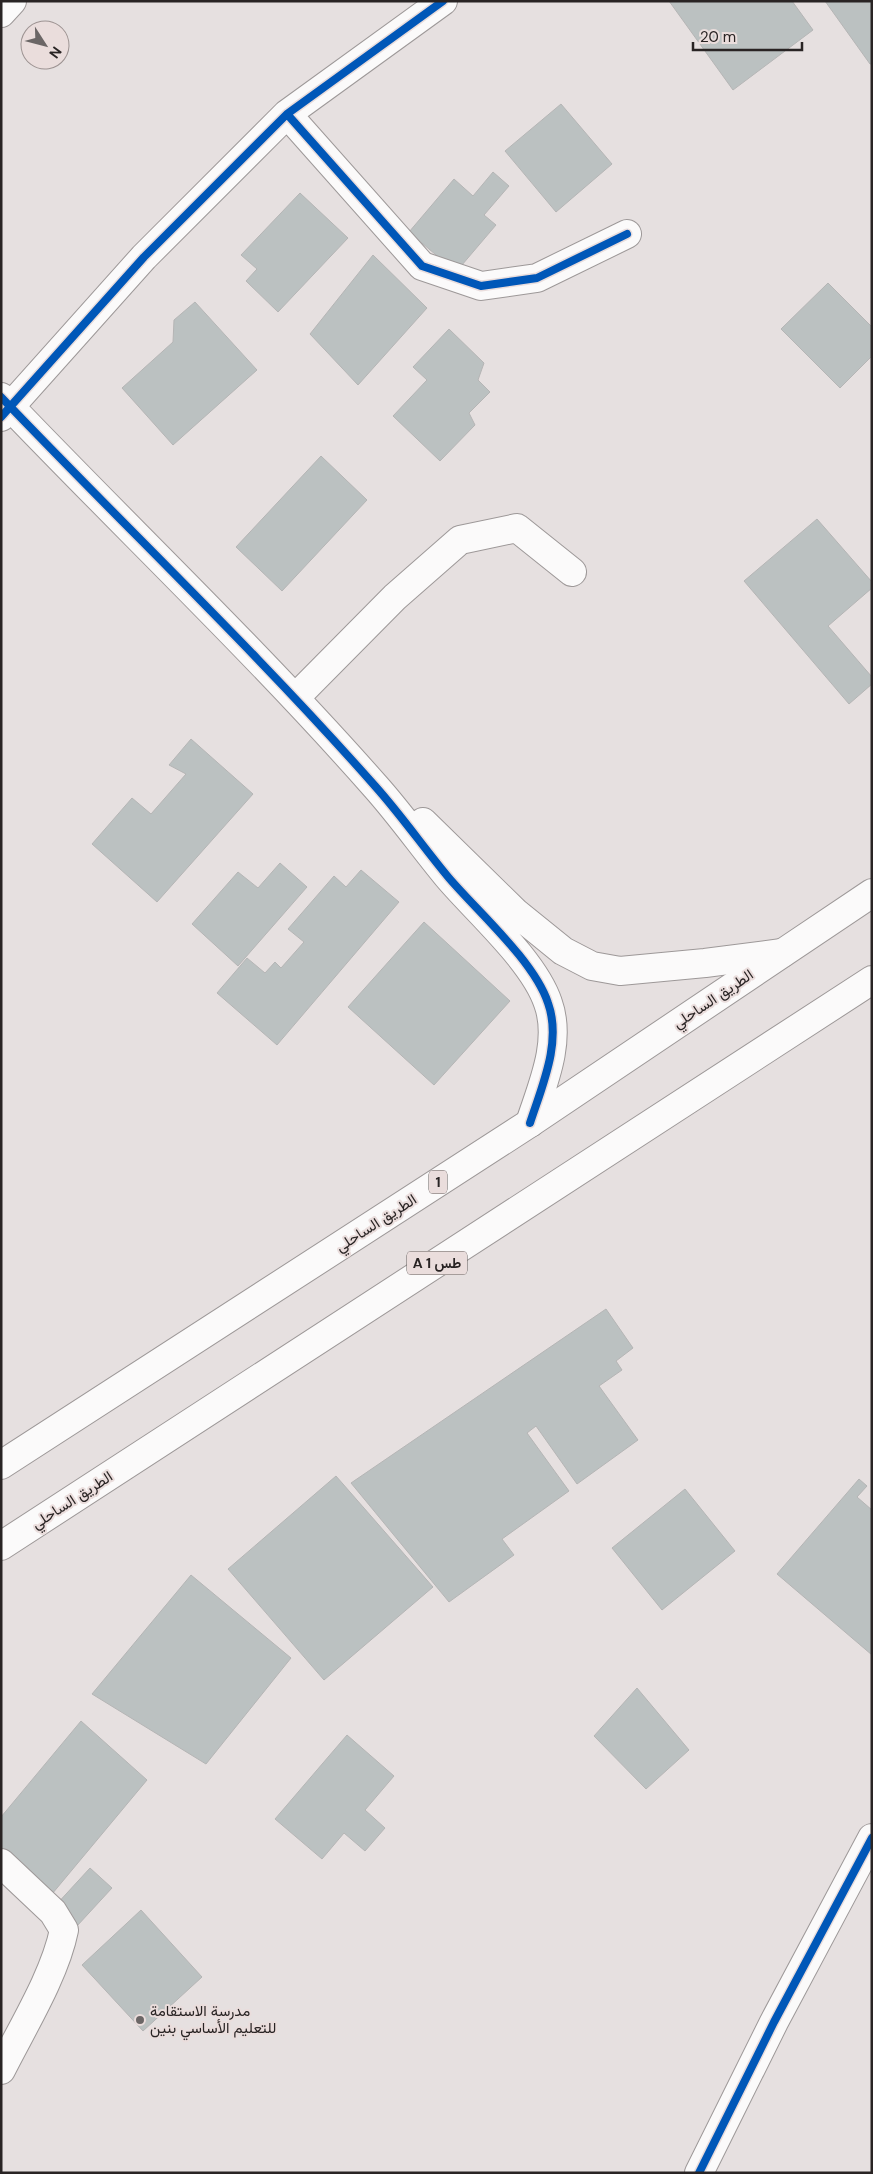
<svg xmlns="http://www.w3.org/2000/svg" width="873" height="2174" viewBox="0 0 873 2174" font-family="'DM Sans',Vazirmatn,sans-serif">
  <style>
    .building { fill: #bbc1c1; stroke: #b5b5b5 }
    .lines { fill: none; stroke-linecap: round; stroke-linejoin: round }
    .minor-casing { stroke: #9d9898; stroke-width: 30 }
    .highway-casing { stroke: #9d9898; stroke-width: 30 }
    .minor { stroke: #fbfafa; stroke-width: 28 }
    .highway { stroke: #fbfafa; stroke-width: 28 }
    .cycleway-casing { stroke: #eadddc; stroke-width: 11 }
    .cycleway { stroke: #0057b8; stroke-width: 8 }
    .poi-dot { fill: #6b6666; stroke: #eadddc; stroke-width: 2 }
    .labels { text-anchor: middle; stroke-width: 4; stroke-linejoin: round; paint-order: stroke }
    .shield { fill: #eadddc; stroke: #635c5b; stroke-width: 1 }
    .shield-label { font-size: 14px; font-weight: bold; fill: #292424 }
    .street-label { font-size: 15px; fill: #292424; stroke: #eadddc }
    .poi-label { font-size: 15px; fill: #292424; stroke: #eadddc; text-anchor: start }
  </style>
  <rect width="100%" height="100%" fill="#e6e0e0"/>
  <path class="building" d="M669,1H792L813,30L733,90Z
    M825,1H872V64H870Z
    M561,104L612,164L556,212L505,151Z
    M493,172L509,186L484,215L496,225L456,272L409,232L454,179L473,196Z
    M300,193L348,238L278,312L246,281L257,269L241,255Z
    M373,255L427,308L358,385L310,334Z
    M828,283L872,327V356L840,388L781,329Z
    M195,302L257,370L173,445L122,388L173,342L174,320Z
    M449,329L484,363L478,380L490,392L469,413L475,425L440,461L393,416L427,380L413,367Z
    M321,456L367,500L282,591L236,547Z
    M817,519L872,582V588L828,626L872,677V684L849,704L744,581Z
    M191,739L253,794L157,902L92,844L132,798L151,814L186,774L169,765Z
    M280,863L307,887L238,966L192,924L238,872L258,888Z
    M361,870L399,902L277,1045L217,993L247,958L265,973L275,962L281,968L304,942L288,929L334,876L346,887Z
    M424,922L510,1001L434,1085L348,1007Z
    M606,1309L633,1348L616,1361L622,1370L599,1386L638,1440L577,1484L536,1426L527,1433L569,1491L502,1539L514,1555L449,1602L351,1483Z
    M336,1476L433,1587L324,1680L228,1569Z
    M859,1479L867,1486L857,1497L872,1510V1655L777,1574Z
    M685,1489L735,1551L662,1610L612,1548Z
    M191,1575L291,1658L206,1764L92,1694Z
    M637,1688L689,1750L646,1789L594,1736Z
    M81,1721L147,1780L52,1894L1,1854V1817Z
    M347,1735L394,1776L365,1810L385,1828L365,1851L344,1833L322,1859L275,1819Z
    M90,1868L112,1888L77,1926L55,1906Z
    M141,1910L202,1977L143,2031L82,1965Z"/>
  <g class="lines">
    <g class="minor-casing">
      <path id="minor" d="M1,13L12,1
        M287,114L422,266L481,286L537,278L627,234
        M1,397C125,527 256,651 375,786C401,815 424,848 449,878C479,913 534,961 548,1003C562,1042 542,1086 530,1123
        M1,417L144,257L287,114L443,1
        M295,698L395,597L460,540L517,528L572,572
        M423,822L516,913L563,951L592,966L620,971L705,963L782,953
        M1,1863L53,1912L64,1930C55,1975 22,2028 1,2070
        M699,2173L774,2022L872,1838"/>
    </g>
    <g class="highway-casing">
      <path id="highway" d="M1,1465L530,1123L872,893
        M1,1546L872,980"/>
    </g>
    <use href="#minor" class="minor"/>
    <use href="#highway" class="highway"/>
    <g class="cycleway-casing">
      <path id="cycleway" d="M287,114L422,266L481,286L537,278L627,234
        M1,397C125,527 256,651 375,786C401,815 424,848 449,878C479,913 534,961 548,1003C562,1042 542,1086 530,1123
        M1,417L144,257L287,114L443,1
        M699,2173L774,2022L872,1838"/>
    </g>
    <use href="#cycleway" class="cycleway"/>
  </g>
  <circle class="poi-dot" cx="140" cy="2020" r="5"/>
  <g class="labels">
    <g class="shield">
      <rect x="429" y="1170.5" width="18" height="23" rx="4"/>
      <rect x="407" y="1251.5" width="60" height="23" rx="4"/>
    </g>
    <g class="shield-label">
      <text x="438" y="1187">1</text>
      <text x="437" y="1268">A 1 طس</text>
    </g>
    <g class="street-label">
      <text transform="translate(713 999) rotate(-34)" y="5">الطريق الساحلي</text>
      <text transform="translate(376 1223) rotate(-33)" y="5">الطريق الساحلي</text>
      <text transform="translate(72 1500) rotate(-33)" y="5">الطريق الساحلي</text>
    </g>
    <g class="poi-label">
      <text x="150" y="2016">مدرسة الاستقامة<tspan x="150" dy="17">للتعليم الأساسي بنين</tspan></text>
    </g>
  </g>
  <rect width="873" height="2174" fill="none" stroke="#292424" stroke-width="5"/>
  <g transform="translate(45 45) rotate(126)"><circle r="24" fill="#eadddc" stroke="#9d9392"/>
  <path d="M0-4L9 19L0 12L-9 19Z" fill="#6b6666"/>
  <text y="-8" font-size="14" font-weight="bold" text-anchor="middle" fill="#292424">N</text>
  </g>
  <path d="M693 42v8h109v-8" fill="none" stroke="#292424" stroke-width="2.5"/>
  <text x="700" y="42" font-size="15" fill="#292424" stroke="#eadddc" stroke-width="4" paint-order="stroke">20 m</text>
</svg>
